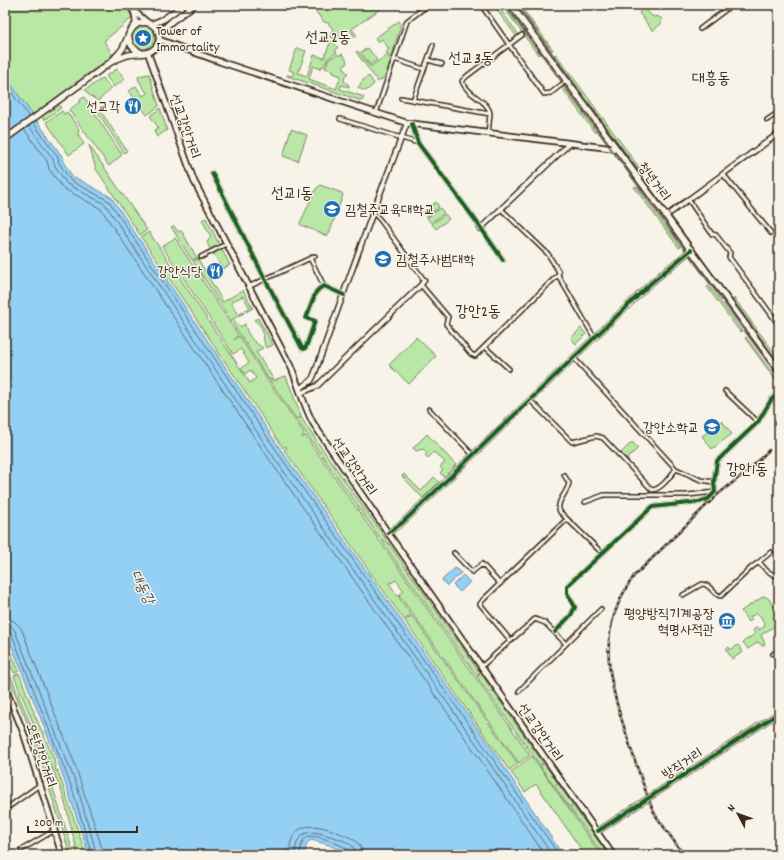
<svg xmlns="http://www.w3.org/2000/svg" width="784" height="860" viewBox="0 0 784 860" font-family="Dekko,'Poor Story',sans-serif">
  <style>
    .green { fill: #b8e7a6; stroke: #7a8862 }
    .water { fill: #94cff4; stroke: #708d9e }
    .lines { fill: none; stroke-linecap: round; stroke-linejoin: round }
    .shore { stroke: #5f6c74; stroke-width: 1 }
    .minor-casing { stroke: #3b2a1e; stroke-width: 6 }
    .tertiary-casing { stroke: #3b2a1e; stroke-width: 7 }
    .secondary-casing { stroke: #3b2a1e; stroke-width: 8 }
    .primary-casing { stroke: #3b2a1e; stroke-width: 8 }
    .minor { stroke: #f7f3e8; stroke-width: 3 }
    .tertiary { stroke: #f7f3e8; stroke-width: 4 }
    .secondary { stroke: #f7f3e8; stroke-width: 4.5 }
    .primary { stroke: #f7f3e8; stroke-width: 5 }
    .tram { stroke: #3b2a1e; stroke-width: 1 }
    .rail-casing { stroke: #3b2a1e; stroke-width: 2.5 }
    .rail { stroke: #f7f3e8; stroke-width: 1; stroke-dasharray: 3; stroke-linecap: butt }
    .cycleway-casing { stroke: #f7f3e8; stroke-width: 6 }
    .cycleway { stroke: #1b5e20; stroke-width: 4 }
    .labels { text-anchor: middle; stroke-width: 3; stroke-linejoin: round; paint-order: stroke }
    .poi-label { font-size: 14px; fill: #3b2a1e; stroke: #f7f3e8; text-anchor: end }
    .street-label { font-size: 14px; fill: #3b2a1e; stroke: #f7f3e8 }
    .water-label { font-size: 15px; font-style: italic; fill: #515354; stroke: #f7f3e8 }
    .quarter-label { font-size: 16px; fill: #3b2a1e; stroke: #f7f3e8 }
  </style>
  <rect width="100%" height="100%" fill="#f7f3e8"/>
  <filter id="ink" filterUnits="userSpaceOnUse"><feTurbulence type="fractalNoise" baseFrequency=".025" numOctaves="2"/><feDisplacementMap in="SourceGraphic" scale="8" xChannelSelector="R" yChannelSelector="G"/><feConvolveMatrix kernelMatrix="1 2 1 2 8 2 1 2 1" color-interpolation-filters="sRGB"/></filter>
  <g filter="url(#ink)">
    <path class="green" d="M5,5H124L132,16V18L104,41L112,54L111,57L54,99L61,108L44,120L38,111L32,115L5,76Z
      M315,5H386L352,29L357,36L355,37L350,30L333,42L338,48L335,50L337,52L327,59L323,67L321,66V69L313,66L309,79L336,89L341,76L333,73L334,71L325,68L328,60L338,54L339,56L342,54L346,59L347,63L344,66V70L348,73L345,76L344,81L349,85V87L341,85L340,89L364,97L362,101L287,76V75L292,76L294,72L289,70L297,48L306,51L298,73L307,76L314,55L324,58L330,43L338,37L337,35L333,38L330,37L333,29L328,23L324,22L312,7Z
      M493,5H497L519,35L517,37Z
      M502,5H504L540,54L538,55Z
      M518,5H520L553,50L552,51Z
      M644,8L653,17L657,16L662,19L661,24L654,30H652L639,13Z
      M399,21L401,24L391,58L386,52L389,49L382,39L378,42L375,38Z
      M131 37a12 12 0 1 1 24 0a12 12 0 1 1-24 0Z
      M368,48L377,60L370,65L361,52Z
      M358,51L370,67L387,55L391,60L385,77L378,82L356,52Z
      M556,54L644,174L642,175L554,55Z
      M117,69L125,79L114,87L106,76Z
      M149,74L159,106L147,115L129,91L136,86L143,96L147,93L139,81L138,76Z
      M369,76L374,84L366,91L358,88L362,81Z
      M103,78L111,89L98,101L89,95L85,90Z
      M564,87L596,131L595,133L562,88Z
      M84,97L122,155L109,166L69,110L81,101L80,100Z
      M160,108L167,130L157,137L154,131L158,127L150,116Z
      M100,110L127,151L124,153L97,111Z
      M62,111L64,114L67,112L79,129L78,134L84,144L69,155L46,122Z
      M291,129L307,135L298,161L283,156Z
      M89,145L147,230L140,235L96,169Z
      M320,185L342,193L343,195L329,234L327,236L301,225L300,223L316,189Z
      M636,186L681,247L679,248L634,187Z
      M436,202L439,207L427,217L423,212Z
      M440,208L444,213L431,223L427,218Z
      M445,214L449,219L436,229L432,224Z
      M206,218L220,246L211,251L207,242L209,240V239L211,237L202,220Z
      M174,226L178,232L181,230L197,258L192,260L171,227Z
      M149,232L250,383L256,378L250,370L245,374L241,368L249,363L241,349L233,354L162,246L175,238L238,335L234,340L239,336L268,381L304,433L302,437L303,438L305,435L530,755L519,763L399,595L404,591L396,580L391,583L390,582L389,583L411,615L404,620L284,450L287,448L286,446L283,448L141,237Z
      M221,248L230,265L222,269L213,252Z
      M198,259L223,302L243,290L253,308L246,312L245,310L250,308L243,296L231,302L238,315L243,312L244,313L233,319L240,327L245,324C246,331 250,338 255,342C258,345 260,345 263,348L256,352L273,378L269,380L193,261Z
      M709,286L742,331L740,332L707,287Z
      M734,298L779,359V363L733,299Z
      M258,318L273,345L266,348C261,338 267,329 254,320Z
      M581,328L586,334L576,344L571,338Z
      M416,337L436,356L409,384L389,365Z
      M746,337L779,382V385L745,338Z
      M286,376L301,416L296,419L270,381L274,379L275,381L277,380L276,379Z
      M301,417L309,430L386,539L383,542L306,433L297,420Z
      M722,421L732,434L712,449L702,436Z
      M427,434L456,465L444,477L440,473L443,470L440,467L445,462L434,452L428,458L425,455L427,453L423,449L416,451L413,448Z
      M632,442L638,448L627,459L621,453Z
      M404,474L421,491L434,477L439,482L423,498L402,476Z
      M387,541L480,673L477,676L383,543Z
      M764,596L769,599L779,616V623L761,635L765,644L762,646L758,642L748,649L743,642L755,634L753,630L757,627L759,630L765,626L761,617L757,613L750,617L752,620L748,622L741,611Z
      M412,616L518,764L509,770L405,621Z
      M5,643L9,652L11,653L19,671L14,673L5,654Z
      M738,645L743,652L732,659L726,649L729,647L730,650Z
      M5,662L41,750L74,855H70L60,822L32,734L5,669Z
      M19,673L34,712V713L55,761L54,763L56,766L55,767L56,771L58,770V773L59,774L86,855H78L63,795L14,676Z
      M481,674L543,763L540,765L477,677Z
      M532,756L601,855H585L536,784L525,792L511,772Z
      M544,764L558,783L554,786L540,766Z
      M558,784L573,805L569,807L555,787Z
      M573,806L604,849L608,855H603L570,808Z"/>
    <path class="water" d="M5,76L64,159L62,160L74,179L76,178L111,197L283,453L488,743L563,855H350L329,845L311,840L307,843L304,855H89L60,767L5,629Z
      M455,568L461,573L447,586L442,580Z
      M463,575L470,582L460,592L453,585Z"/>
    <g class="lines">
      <path class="shore" d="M5,83L29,117
        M33,123L58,157L59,163L71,181L109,201L280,456L484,746L559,855
        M29,126L53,159L55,166L67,184L105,204L275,459L480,749L552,855
        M24,129L47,161L49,169L63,188L101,209L271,462L475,752L545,855
        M5,618L14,621L21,628L74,762L102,848L103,855
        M5,624L11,626L15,631L77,786L97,855
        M5,629L8,630L11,632L72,788L92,855
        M289,855C290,821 313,822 339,833C345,835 353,838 358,843C361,847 362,851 362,855
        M295,855C296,830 309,829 330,836C337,838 347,841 352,846C355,849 356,852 356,855
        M300,855C300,850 301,840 307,837C316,833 341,845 349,850L351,855"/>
      <g class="minor-casing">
        <path id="minor" d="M481,5L544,94L551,93L566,81
          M700,29L732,5
          M394,59L424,69
          M428,60L442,64
          M401,98L490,114L488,134
          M413,100L433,45
          M376,113L407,21L428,5
          M490,114C489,100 467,96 462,81L467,76L522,35
          M340,119L418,143
          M767,120L779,112
          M412,124L418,143L476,221L503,260
          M212,173L265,279L302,348L304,349L306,347L315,321L306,318L316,292L320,288L324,286L344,295
          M723,174L771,233
          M688,199L712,234L716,235L730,253L729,257L779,325
          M501,209L548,254L559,272L558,275L594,337
          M373,212L381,221L424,280
          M201,257L226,244
          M310,258L324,286
          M421,285L448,317L446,324L471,354L475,356L558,275
          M248,287L315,256
          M485,347L509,369
          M574,358L676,469L701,480L714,482
          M725,391L758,422
          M530,400L572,442L596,436L603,438L652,490C662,489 670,476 676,469
          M429,409L473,455
          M564,475L569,483C567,494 555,502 560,512L602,553
          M585,502L604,495H688L715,492
          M454,553L472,572L482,564L500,584
          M759,562L771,552
          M683,595L702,584C711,584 713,595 721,596L752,567L759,562L767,571L774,575L779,573
          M555,632L571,615L575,607L567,593V586L652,507L699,502L708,499L715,492L714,482L717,461L758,422L771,400L779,393
          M511,641L480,604L483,600L567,519
          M773,654L779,650
          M482,666L535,619L545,623L566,644
          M519,691L601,609
          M10,806L41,784
          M21,850L55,830"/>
      </g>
      <g class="tertiary-casing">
        <path id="tertiary" d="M666,216L779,133
          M480,229L569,144
          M300,388L311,381L314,375L373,212L407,123
          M301,393L317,386L421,285L424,280
          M388,533L402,523L444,483L651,283L691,250
          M598,831L779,713"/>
      </g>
      <g class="secondary-casing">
        <path id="secondary" d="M130,5C135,12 137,18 135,26
          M135,12L148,23
          M160,40L221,62L407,123L617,149
          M148,53L194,181L292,369C299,387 304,406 313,423L388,533L613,855
          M5,687L24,734L62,855"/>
      </g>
      <g class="primary-casing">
        <path id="primary" d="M511,5L779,370
          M152,24L164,19L183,5
          M159,33L172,21L194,5
          M129,37C129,45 133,49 140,52
          M5,139L111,62C116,59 122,57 128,55C136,53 148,55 154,49C168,37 152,15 136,25C129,29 127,41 123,48C120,53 115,57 111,62"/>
      </g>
      <use href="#minor" class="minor"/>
      <use href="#tertiary" class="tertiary"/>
      <use href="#secondary" class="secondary"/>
      <use href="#primary" class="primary"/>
      <path class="tram" d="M505,5L779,378
        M517,5L779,364"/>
      <g class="rail-casing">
        <path id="rail" d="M684,855L656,816L652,808C642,782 633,756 625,730C606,673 597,628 634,576L717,495L750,469L769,450"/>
      </g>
      <use href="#rail" class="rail"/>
      <g class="cycleway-casing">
        <path id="cycleway" d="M412,124L418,143L476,221L503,260
          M212,173L265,279L302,348L304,349L306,347L315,321L306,318L316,292L320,288L324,286L344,295
          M388,533L402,523L444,483L651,283L691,250
          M555,632L571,615L575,607L567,593V586L652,507L699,502L708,499L715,492L714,482L717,461L758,422L771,400L779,393
          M598,831L779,713"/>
      </g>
      <use href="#cycleway" class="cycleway"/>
    </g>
  </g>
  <defs>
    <g id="sight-disc" transform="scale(0.9)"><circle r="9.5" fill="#1f6fb2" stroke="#f7f3e8"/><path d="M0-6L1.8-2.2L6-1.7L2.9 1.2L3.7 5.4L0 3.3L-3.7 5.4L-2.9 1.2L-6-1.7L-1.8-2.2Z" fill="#fff"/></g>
    <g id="restaurant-disc" transform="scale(0.9)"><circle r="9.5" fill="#1f6fb2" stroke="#f7f3e8"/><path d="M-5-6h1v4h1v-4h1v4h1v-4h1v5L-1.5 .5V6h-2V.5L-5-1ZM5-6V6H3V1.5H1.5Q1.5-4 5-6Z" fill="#fff"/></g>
    <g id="university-disc" transform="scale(0.9)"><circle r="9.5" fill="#1f6fb2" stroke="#f7f3e8"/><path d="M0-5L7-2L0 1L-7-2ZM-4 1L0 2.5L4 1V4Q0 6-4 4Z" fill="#fff"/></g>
    <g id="school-disc" transform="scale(0.9)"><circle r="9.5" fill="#1f6fb2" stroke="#f7f3e8"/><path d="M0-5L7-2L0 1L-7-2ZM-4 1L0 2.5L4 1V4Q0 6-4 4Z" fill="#fff"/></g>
    <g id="museum-disc" transform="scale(0.9)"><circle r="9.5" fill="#1f6fb2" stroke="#f7f3e8"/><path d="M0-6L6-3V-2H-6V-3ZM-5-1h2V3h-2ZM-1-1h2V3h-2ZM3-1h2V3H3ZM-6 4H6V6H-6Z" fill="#fff"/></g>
  </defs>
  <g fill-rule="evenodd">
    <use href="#sight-disc" x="143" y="38"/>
    <use href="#restaurant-disc" x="133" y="106"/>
    <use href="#university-disc" x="332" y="209"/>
    <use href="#university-disc" x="383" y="259"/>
    <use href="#restaurant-disc" x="215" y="271"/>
    <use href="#school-disc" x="712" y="427"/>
    <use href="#museum-disc" x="727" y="621"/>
  </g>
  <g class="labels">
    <g class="poi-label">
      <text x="156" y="35" text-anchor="start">Tower of<tspan x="156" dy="16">Immortality</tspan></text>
      <text x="120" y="111">선교각</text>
      <text x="345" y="214" text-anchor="start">김철주교육대학교</text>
      <text x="396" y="264" text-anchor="start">김철주사범대학</text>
      <text x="202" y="276">강안식당</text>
      <text x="699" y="432">강안소학교</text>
      <text x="714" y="618">평양방직기계공장<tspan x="714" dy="16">혁명사적관</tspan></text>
    </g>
    <g class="street-label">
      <text transform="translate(186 126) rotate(71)" y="5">선교강안거리</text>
      <text transform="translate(655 181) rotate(54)" y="5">청년거리</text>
      <text transform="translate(355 466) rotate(55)" y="5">선교강안거리</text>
      <text transform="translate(541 732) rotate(55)" y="5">선교강안거리</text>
      <text transform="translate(42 755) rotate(71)" y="5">오탄강안거리</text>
      <text transform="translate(682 763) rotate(-33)" y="5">방직거리</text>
    </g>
    <g class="water-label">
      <text transform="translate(143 587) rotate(64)" y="5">대동강</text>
    </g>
    <g class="quarter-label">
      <text x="328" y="42">선교2동</text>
      <text x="471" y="63">선교3동</text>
      <text x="711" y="83">대흥동</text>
      <text x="292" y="198">선교1동</text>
      <text x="478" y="316">강안2동</text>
      <text x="747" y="474">강안1동</text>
    </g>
  </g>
  <rect width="784" height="860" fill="none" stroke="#f7f3e8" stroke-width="20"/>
  <rect x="10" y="10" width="764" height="840" fill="none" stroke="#3b2a1e" stroke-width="1.5" filter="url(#ink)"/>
  <g transform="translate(738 814) rotate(311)" stroke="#f7f3e8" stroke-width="3" paint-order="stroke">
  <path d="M0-3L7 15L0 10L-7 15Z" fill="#3b2a1e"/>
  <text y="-6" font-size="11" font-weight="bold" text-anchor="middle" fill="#3b2a1e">N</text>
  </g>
  <path d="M28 826v6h109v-6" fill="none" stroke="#3b2a1e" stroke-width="2"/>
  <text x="34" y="826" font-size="12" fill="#3b2a1e" stroke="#f7f3e8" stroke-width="3" paint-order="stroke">200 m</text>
</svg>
